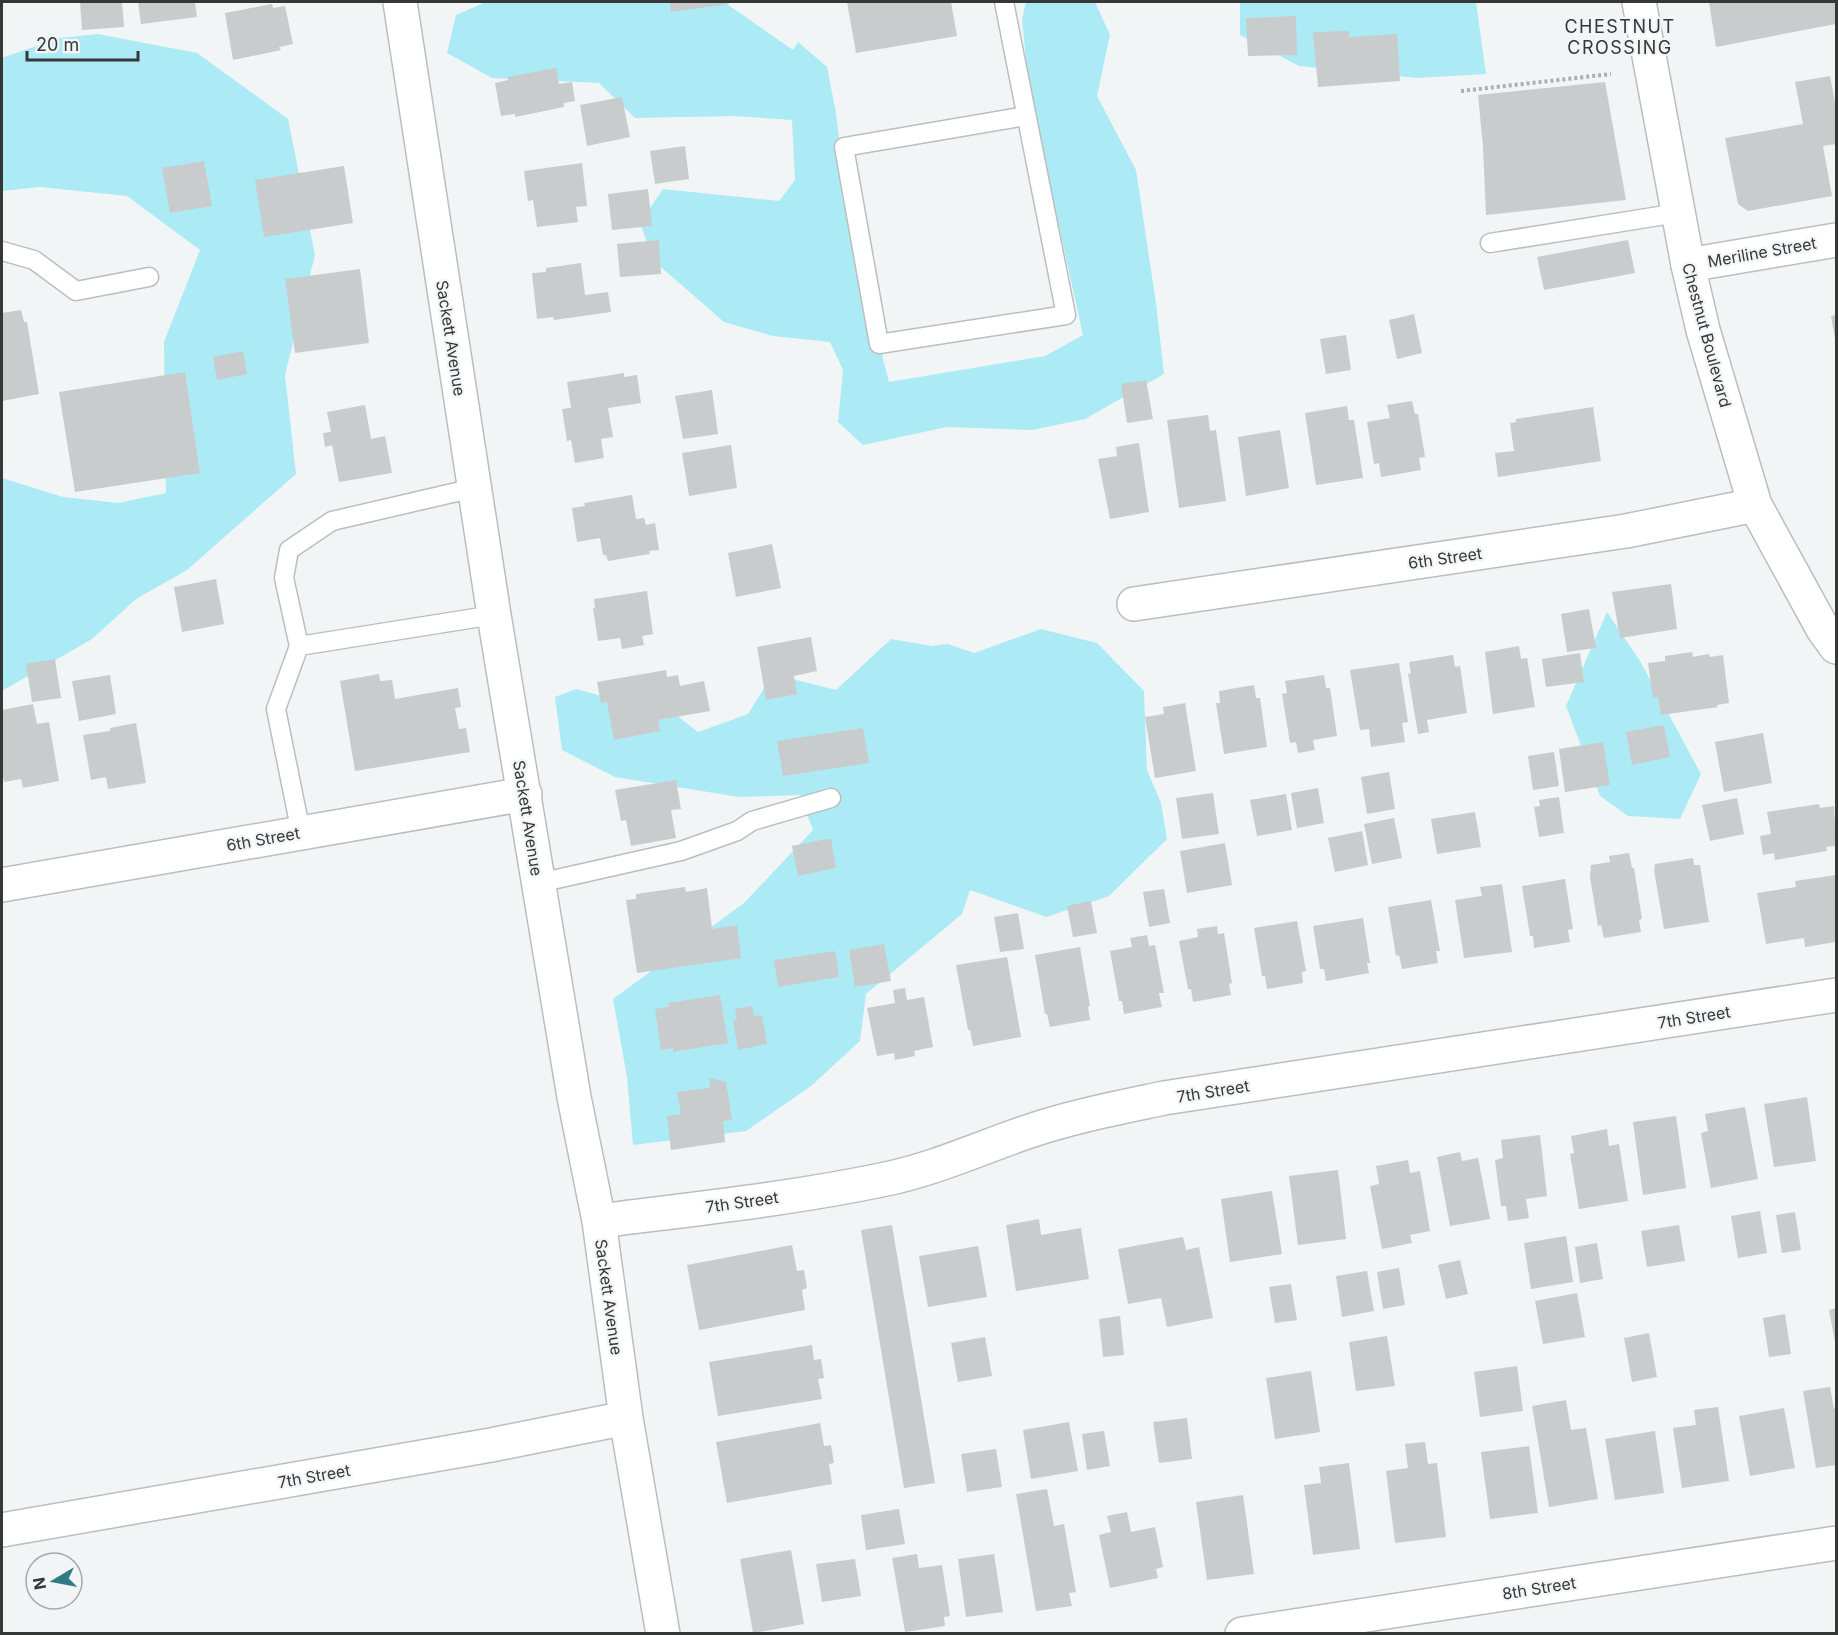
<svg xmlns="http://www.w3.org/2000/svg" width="1838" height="1635" viewBox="0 0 1838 1635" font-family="Inter,sans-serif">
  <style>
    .green { fill: #acebf5 }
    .building { fill: #c8cccd }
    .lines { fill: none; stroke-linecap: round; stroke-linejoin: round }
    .lane-casing { stroke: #bbbebf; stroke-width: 21 }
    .street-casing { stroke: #bbbebf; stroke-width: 36 }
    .secondary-casing { stroke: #bbbebf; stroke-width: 36 }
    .path { stroke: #abaeae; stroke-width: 4; stroke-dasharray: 3 3; stroke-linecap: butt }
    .lane { stroke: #fff; stroke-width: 18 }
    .street { stroke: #fff; stroke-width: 33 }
    .secondary { stroke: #fff; stroke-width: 33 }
    .labels { text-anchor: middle; stroke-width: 4.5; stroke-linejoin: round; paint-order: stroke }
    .street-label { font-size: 16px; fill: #363737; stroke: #f1f5f6 }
    .neighbourhood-label { font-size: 18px; letter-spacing: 1.5px; fill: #343637; stroke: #f1f5f6 }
  </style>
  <rect width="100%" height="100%" fill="#f1f5f6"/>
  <path class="green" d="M486,2H724L793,50L798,42L827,67L836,113L850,230L889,382L1045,356L1083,335L1029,90L1022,19L1026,2H1095L1110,35L1097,96L1136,170L1156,303L1164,374L1085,419L1032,430L947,427L863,445L838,422L843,370L830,342L773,336L724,322L654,261L640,223L663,189L779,201L795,180L792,120L735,116L635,118L599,83L492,78L447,53L456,15Z
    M1240,2H1476L1486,74L1417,78L1299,66L1240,35Z
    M98,34L197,53L288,119L315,255L285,375L296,474L187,570L136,599L92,639L2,691V478L63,497L118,503L166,493L164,342L200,250L127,196L40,187L2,191V58L59,38Z
    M1607,612L1640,661L1701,774L1680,819L1628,816L1600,796L1566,706Z
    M1041,629L1097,643L1144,691L1147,770L1161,803L1167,839L1109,896L1046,917L970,890L962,914L866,994L860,1041L811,1086L746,1131L633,1145L627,1077L613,999L744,903L813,830L800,795L739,797L615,777L562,750L555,697L576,689L679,717L698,732L748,714L773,674L836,690L891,639L932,646L948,644L974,653Z"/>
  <path class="building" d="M80,2H122L124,27L82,30Z
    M138,2H195L197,17L141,24Z
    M670,2H728L729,4L671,12Z
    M847,2H951L957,36L856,53Z
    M1709,2H1836V24L1716,47Z
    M272,4L273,8L285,6L293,44L279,47L281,50L233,60L225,13Z
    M1296,16L1297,55L1248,56L1246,18Z
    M1349,31V37L1397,34L1400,81L1318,87L1313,32Z
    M556,68L559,84L572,82L575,101L564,103V107L515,117V114L501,116L495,83L508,80V77Z
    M1830,76L1836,108V144L1823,146L1832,196L1748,211L1738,204L1725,138L1803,124L1795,82Z
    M1605,82L1626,200L1486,215L1483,147L1478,95Z
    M622,97L630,137L587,146L580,105Z
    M685,146L689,179L655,184L650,151Z
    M204,161L212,206L170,213L162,168Z
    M582,163L587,206L576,207L578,222L537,227L533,200L528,201L524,171Z
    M344,166L353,223L264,237L255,180Z
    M648,189L652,226L612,230L608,194Z
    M659,240L661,274L620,277L617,244Z
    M1628,240L1635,273L1544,290L1537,257Z
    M581,263L585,295L608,292L611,312L554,320L553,317L537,319L532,273L546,272V268Z
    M360,269L369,343L295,353L285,279Z
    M21,310L24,322H27L39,394L2,401V313Z
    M1414,314L1422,353L1397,359L1389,320Z
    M1836,315V339H1835L1831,316Z
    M1346,335L1351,370L1326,374L1320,339Z
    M243,351L247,374L217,380L213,357Z
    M185,372L200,473L75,492L59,392Z
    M624,373V377L637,375L641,403L608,408L613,437L601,439L604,458L575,463L571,440L567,441L562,409L571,408L567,382Z
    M1146,380L1153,419L1127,423L1121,384Z
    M712,390L718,434L683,439L675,396Z
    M1412,401L1415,414H1418L1425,457L1419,458L1421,470L1381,477L1379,463L1374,464L1367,422L1390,418L1387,405Z
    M365,405L371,439L385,436L392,473L339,482L332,445L325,447L323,433L331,432L327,412Z
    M1347,406L1349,420H1354L1363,478L1316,485L1305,413Z
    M1593,407L1601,461L1498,477L1495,453L1514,451L1510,423L1516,422V419Z
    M1208,415L1210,431L1216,430L1226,501L1179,508L1167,420Z
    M1280,430L1289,488L1246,496L1238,437Z
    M1139,443L1149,512L1110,519L1098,459L1117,456L1116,447Z
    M731,445L737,488L689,496L682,453Z
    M632,495L636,519L644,518L646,525L655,523L659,550L649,551L650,554L608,561L606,555H603L600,538L577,542L572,508L585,506L584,503Z
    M772,544L781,588L736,597L728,553Z
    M216,579L224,624L182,632L174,587Z
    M1671,584L1677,629L1620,638L1612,592Z
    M647,591L653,634L642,636L644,645L622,649L620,638L598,641L593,608H595L594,599Z
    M1589,609L1596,648L1567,652L1561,614Z
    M811,637L817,671L794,676L797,694L766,700L757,647Z
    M1519,646L1521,659L1527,658L1535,707L1493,714L1485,652Z
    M1692,652L1693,657L1709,654L1710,657L1723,655L1729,703L1717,705L1718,707L1661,715L1658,697L1653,698L1648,663L1665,661V656Z
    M1580,653L1584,682L1546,687L1542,659Z
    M1453,655L1455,667L1460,666L1467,713L1427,720L1429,732L1418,734L1408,674L1411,673L1409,662Z
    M55,659L61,698L32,702L26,664Z
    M1399,663L1408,722L1402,723L1405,742L1371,747L1369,729L1360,730L1350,670Z
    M666,670L667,677L678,675L680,686L704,681L710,711L658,720L660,731L614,740L607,702L601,703L597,682Z
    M379,674L380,681L392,680L395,699L458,688L461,707L455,708L459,729L466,728L470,752L355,771L340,681Z
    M110,675L116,714L79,721L72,681Z
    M1324,675L1326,688H1330L1337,736L1313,740L1315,750L1298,753L1296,742L1290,743L1282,694L1287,693L1285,681Z
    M1254,685L1256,698H1260L1267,747L1224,754L1216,703H1220L1219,691Z
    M1185,703L1196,771L1155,778L1145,717L1164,714L1163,707Z
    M33,704L37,724L49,722L59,781L23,788L21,779L4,782L2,770V710Z
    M136,723L146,783L108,789L106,777L91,780L83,735L110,731V728Z
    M1664,725L1670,757L1632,765L1626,732Z
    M863,728L869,763L783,776L777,741Z
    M1763,733L1772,783L1724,792L1715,742Z
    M1603,742L1610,785L1565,792L1559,749Z
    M1554,752L1559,786L1533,790L1528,756Z
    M1389,772L1395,809L1367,814L1361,777Z
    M676,780L681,809L671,810L676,838L631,846L626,820L621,821L615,790Z
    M1318,788L1324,823L1297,828L1291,793Z
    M1213,793L1219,834L1182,839L1176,798Z
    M1286,794L1292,830L1257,836L1250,800Z
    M1559,797L1564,833L1539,837L1534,807L1540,806L1539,800Z
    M1737,798L1744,834L1710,841L1702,805Z
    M1819,804L1820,808L1834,806L1836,846L1826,847L1827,851L1775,860L1774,853L1763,855L1760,836L1771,834L1767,812Z
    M1475,812L1481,847L1437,854L1431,819Z
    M1394,818L1402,858L1372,864L1364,824Z
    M1362,831L1368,865L1335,872L1328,838Z
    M826,839H831L836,868L798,876L792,846Z
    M1225,843L1232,885L1187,893L1180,851Z
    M1629,853L1632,868H1634L1642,919L1639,920L1641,932L1604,938L1601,925L1598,926L1590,877L1591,865L1610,862L1609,856Z
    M1693,858L1694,865H1700L1709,922L1664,929L1654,870L1655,864Z
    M1836,875V942L1805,947L1804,938L1766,944L1757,893L1796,887L1795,881Z
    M1565,879L1573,929L1568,930L1570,942L1534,948L1533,936H1530L1522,886Z
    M1502,884L1512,952L1464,958L1455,900L1482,896L1480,887Z
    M685,887L686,892L707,888L712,929L737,925L741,958L637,973L626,900L636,899V894Z
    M1164,889L1170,923L1149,927L1143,892Z
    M1431,900L1440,951H1436L1438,963L1402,969L1399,955L1396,956L1388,907Z
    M1091,901L1097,933L1073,937L1067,906Z
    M1018,913L1024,949L1000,952L994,917Z
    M1363,918L1370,963H1367L1369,973L1326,981L1324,969H1320L1313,926Z
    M1297,921L1306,971L1302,972L1303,983L1267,989L1265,976H1262L1254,928Z
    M1217,926L1218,934L1224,933L1232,983L1229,984L1231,995L1193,1002L1191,989H1188L1179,941L1198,937L1197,929Z
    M1147,935L1149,946L1155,945L1164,993H1159L1162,1007L1124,1014L1122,1001H1119L1110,951L1132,947L1130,938Z
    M884,944L891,981L855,987L849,950Z
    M1080,947L1090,1006L1088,1007L1090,1020L1050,1027L1047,1014H1045L1035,955Z
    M835,951L839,977L778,987L774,960Z
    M1007,957L1021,1037L973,1046L970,1030H968L956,965Z
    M905,988L907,1000L924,997L933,1047L914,1051L915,1056L895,1060L894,1053L877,1056L867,1008L895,1003L893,990Z
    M720,995L728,1043L673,1052V1048L661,1050L655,1009L669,1007L668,1003Z
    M752,1006L754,1016L762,1015L767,1044L738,1050L733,1020L737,1019L735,1009Z
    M709,1078L726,1082L732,1120L723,1121L725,1142L671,1150L667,1116L681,1114L677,1092L710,1088Z
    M1807,1097L1816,1161L1774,1167L1764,1104Z
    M1745,1107L1758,1179L1711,1188L1701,1133L1708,1131L1705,1114Z
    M1676,1116L1686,1188L1643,1195L1633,1122Z
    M1607,1129L1609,1146L1619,1144L1628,1201L1579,1209L1570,1154L1574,1153L1571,1136Z
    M1540,1135L1547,1196L1526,1199L1529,1218L1508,1221L1506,1206H1501L1495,1160L1503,1158L1501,1140Z
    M1460,1152L1462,1161L1478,1158L1490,1219L1450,1226L1437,1157Z
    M1408,1160L1410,1173L1420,1171L1430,1231L1410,1235L1412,1243L1382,1249L1370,1186L1379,1184L1376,1166Z
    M1338,1170L1346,1239L1298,1245L1289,1176Z
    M1272,1191L1282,1254L1230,1262L1221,1199Z
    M1760,1211L1767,1253L1738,1258L1731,1216Z
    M1795,1212L1801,1250L1782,1253L1776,1215Z
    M1039,1219L1041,1235L1081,1228L1089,1279L1016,1291L1006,1225Z
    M892,1225L935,1483L904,1488L861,1230Z
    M1679,1225L1685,1261L1647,1267L1641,1231Z
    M1566,1236L1573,1282L1531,1289L1524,1243Z
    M1183,1237L1186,1250L1199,1247L1213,1318L1167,1327L1161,1298L1128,1304L1118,1249Z
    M1597,1243L1603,1279L1580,1283L1575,1247Z
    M792,1245L797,1271L804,1270L807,1288L802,1290L805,1310L699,1330L687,1265Z
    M978,1246L987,1297L928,1307L919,1256Z
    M1460,1260L1468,1294L1446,1299L1438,1265Z
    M1399,1268L1405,1305L1383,1309L1377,1272Z
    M1367,1271L1374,1311L1342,1317L1336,1276Z
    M1291,1284L1297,1320L1275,1323L1269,1287Z
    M1577,1293L1585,1337L1543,1344L1535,1301Z
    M1836,1308V1342H1835L1829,1310Z
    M1785,1314L1791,1354L1769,1357L1763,1318Z
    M1120,1316L1124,1355L1103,1357L1099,1319Z
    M1649,1333L1657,1377L1632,1382L1624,1338Z
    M1387,1336L1395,1386L1356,1391L1349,1342Z
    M985,1337L992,1376L958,1382L951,1343Z
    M812,1345L814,1360L821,1359L824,1378L818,1379L822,1399L718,1416L709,1362Z
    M1517,1366L1523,1411L1480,1417L1474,1372Z
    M1311,1371L1320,1432L1275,1439L1266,1378Z
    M1830,1387L1834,1409L1836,1408V1465L1816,1468L1803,1391Z
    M1566,1400L1571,1430L1586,1428L1598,1499L1549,1507L1532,1406Z
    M1718,1407L1729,1481L1682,1488L1673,1428L1696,1425L1694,1410Z
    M1784,1408L1795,1468L1750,1476L1739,1416Z
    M1187,1418L1192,1459L1159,1463L1153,1422Z
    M1069,1422L1078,1471L1031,1479L1023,1430Z
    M820,1423L824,1446L831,1445L834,1463L829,1464L832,1484L727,1503L716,1442Z
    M1104,1431L1110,1466L1087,1470L1082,1434Z
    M1655,1431L1664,1493L1615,1500L1605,1439Z
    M1425,1442L1428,1464L1437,1463L1446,1537L1395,1543L1386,1471L1408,1468L1405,1444Z
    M1529,1446L1538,1513L1490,1519L1481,1452Z
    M996,1449L1002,1487L967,1492L961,1454Z
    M1349,1463L1360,1549L1313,1555L1304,1485L1321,1483L1319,1467Z
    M1047,1489L1054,1526L1064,1524L1076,1592L1069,1593L1072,1606L1036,1611L1016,1494Z
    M1243,1495L1254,1574L1207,1580L1196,1502Z
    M899,1509L905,1544L866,1550L861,1515Z
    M1127,1512L1131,1532L1155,1527L1163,1567L1156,1569L1158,1578L1110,1588L1099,1535L1111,1532L1107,1516Z
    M791,1550L804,1624L753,1633L740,1559Z
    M917,1554L919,1568L942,1565L950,1616L944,1617L945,1626L905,1632L892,1558Z
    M994,1554L1003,1612L966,1617L958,1559Z
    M855,1559L861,1596L822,1602L816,1564Z"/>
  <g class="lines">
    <g class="lane-casing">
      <path id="lane" d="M1004,2L1066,315L879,344L844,147L1026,116
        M1490,243L1678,213
        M2,251L34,260L76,291L149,277
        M299,646L284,578L289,550L332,521L474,488
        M301,833L276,709L299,646L494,615
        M539,883L681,851L737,831L752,821L831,798"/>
    </g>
    <g class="street-casing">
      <path id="street" d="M400,2L494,615L574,1097L599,1221L626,1418L663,1634
        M1688,265L1836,240
        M1134,604L1626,531L1755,505
        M2,885L525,794
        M599,1221C694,1209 791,1199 886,1179C934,1169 978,1149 1024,1133C1070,1117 1117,1108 1164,1098L1836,995
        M2,1530L491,1445L626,1418
        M1242,1634L1836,1543"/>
    </g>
    <g class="secondary-casing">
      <path id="secondary" d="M1639,2L1688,265L1703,330L1755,505L1823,629L1836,647"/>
    </g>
    <path class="path" d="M1461,91L1611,74"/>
    <use href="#lane" class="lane"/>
    <use href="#street" class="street"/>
    <use href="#secondary" class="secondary"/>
  </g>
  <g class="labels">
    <g class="street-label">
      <text transform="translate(1762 252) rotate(-10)" y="6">Meriline Street</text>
      <text transform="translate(1707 335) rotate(75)" y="6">Chestnut Boulevard</text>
      <text transform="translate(451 338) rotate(81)" y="6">Sackett Avenue</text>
      <text transform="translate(1445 558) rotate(-8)" y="6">6th Street</text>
      <text transform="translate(528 818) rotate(81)" y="6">Sackett Avenue</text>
      <text transform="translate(263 839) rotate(-10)" y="6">6th Street</text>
      <text transform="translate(1694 1017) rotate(-9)" y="6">7th Street</text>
      <text transform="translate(1213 1091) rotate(-9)" y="6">7th Street</text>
      <text transform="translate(742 1202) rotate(-8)" y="6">7th Street</text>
      <text transform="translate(609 1297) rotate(82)" y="6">Sackett Avenue</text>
      <text transform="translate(314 1476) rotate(-10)" y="6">7th Street</text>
      <text transform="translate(1539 1588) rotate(-9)" y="6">8th Street</text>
    </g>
    <g class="neighbourhood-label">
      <text x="1620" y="33">CHESTNUT<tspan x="1620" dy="21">CROSSING</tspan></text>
    </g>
  </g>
  <rect width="1838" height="1635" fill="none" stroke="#363737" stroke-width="6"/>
  <g transform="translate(54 1581) rotate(260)"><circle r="28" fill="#f1f5f6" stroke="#a6a9aa" stroke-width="1.5"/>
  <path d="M0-4.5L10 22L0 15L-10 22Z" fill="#327984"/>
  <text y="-9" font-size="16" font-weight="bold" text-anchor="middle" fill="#363737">N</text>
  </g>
  <path d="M27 51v9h111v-9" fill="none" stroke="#363737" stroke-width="3"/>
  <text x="36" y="51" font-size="18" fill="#363737" stroke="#f1f5f6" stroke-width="4.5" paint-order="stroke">20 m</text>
</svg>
